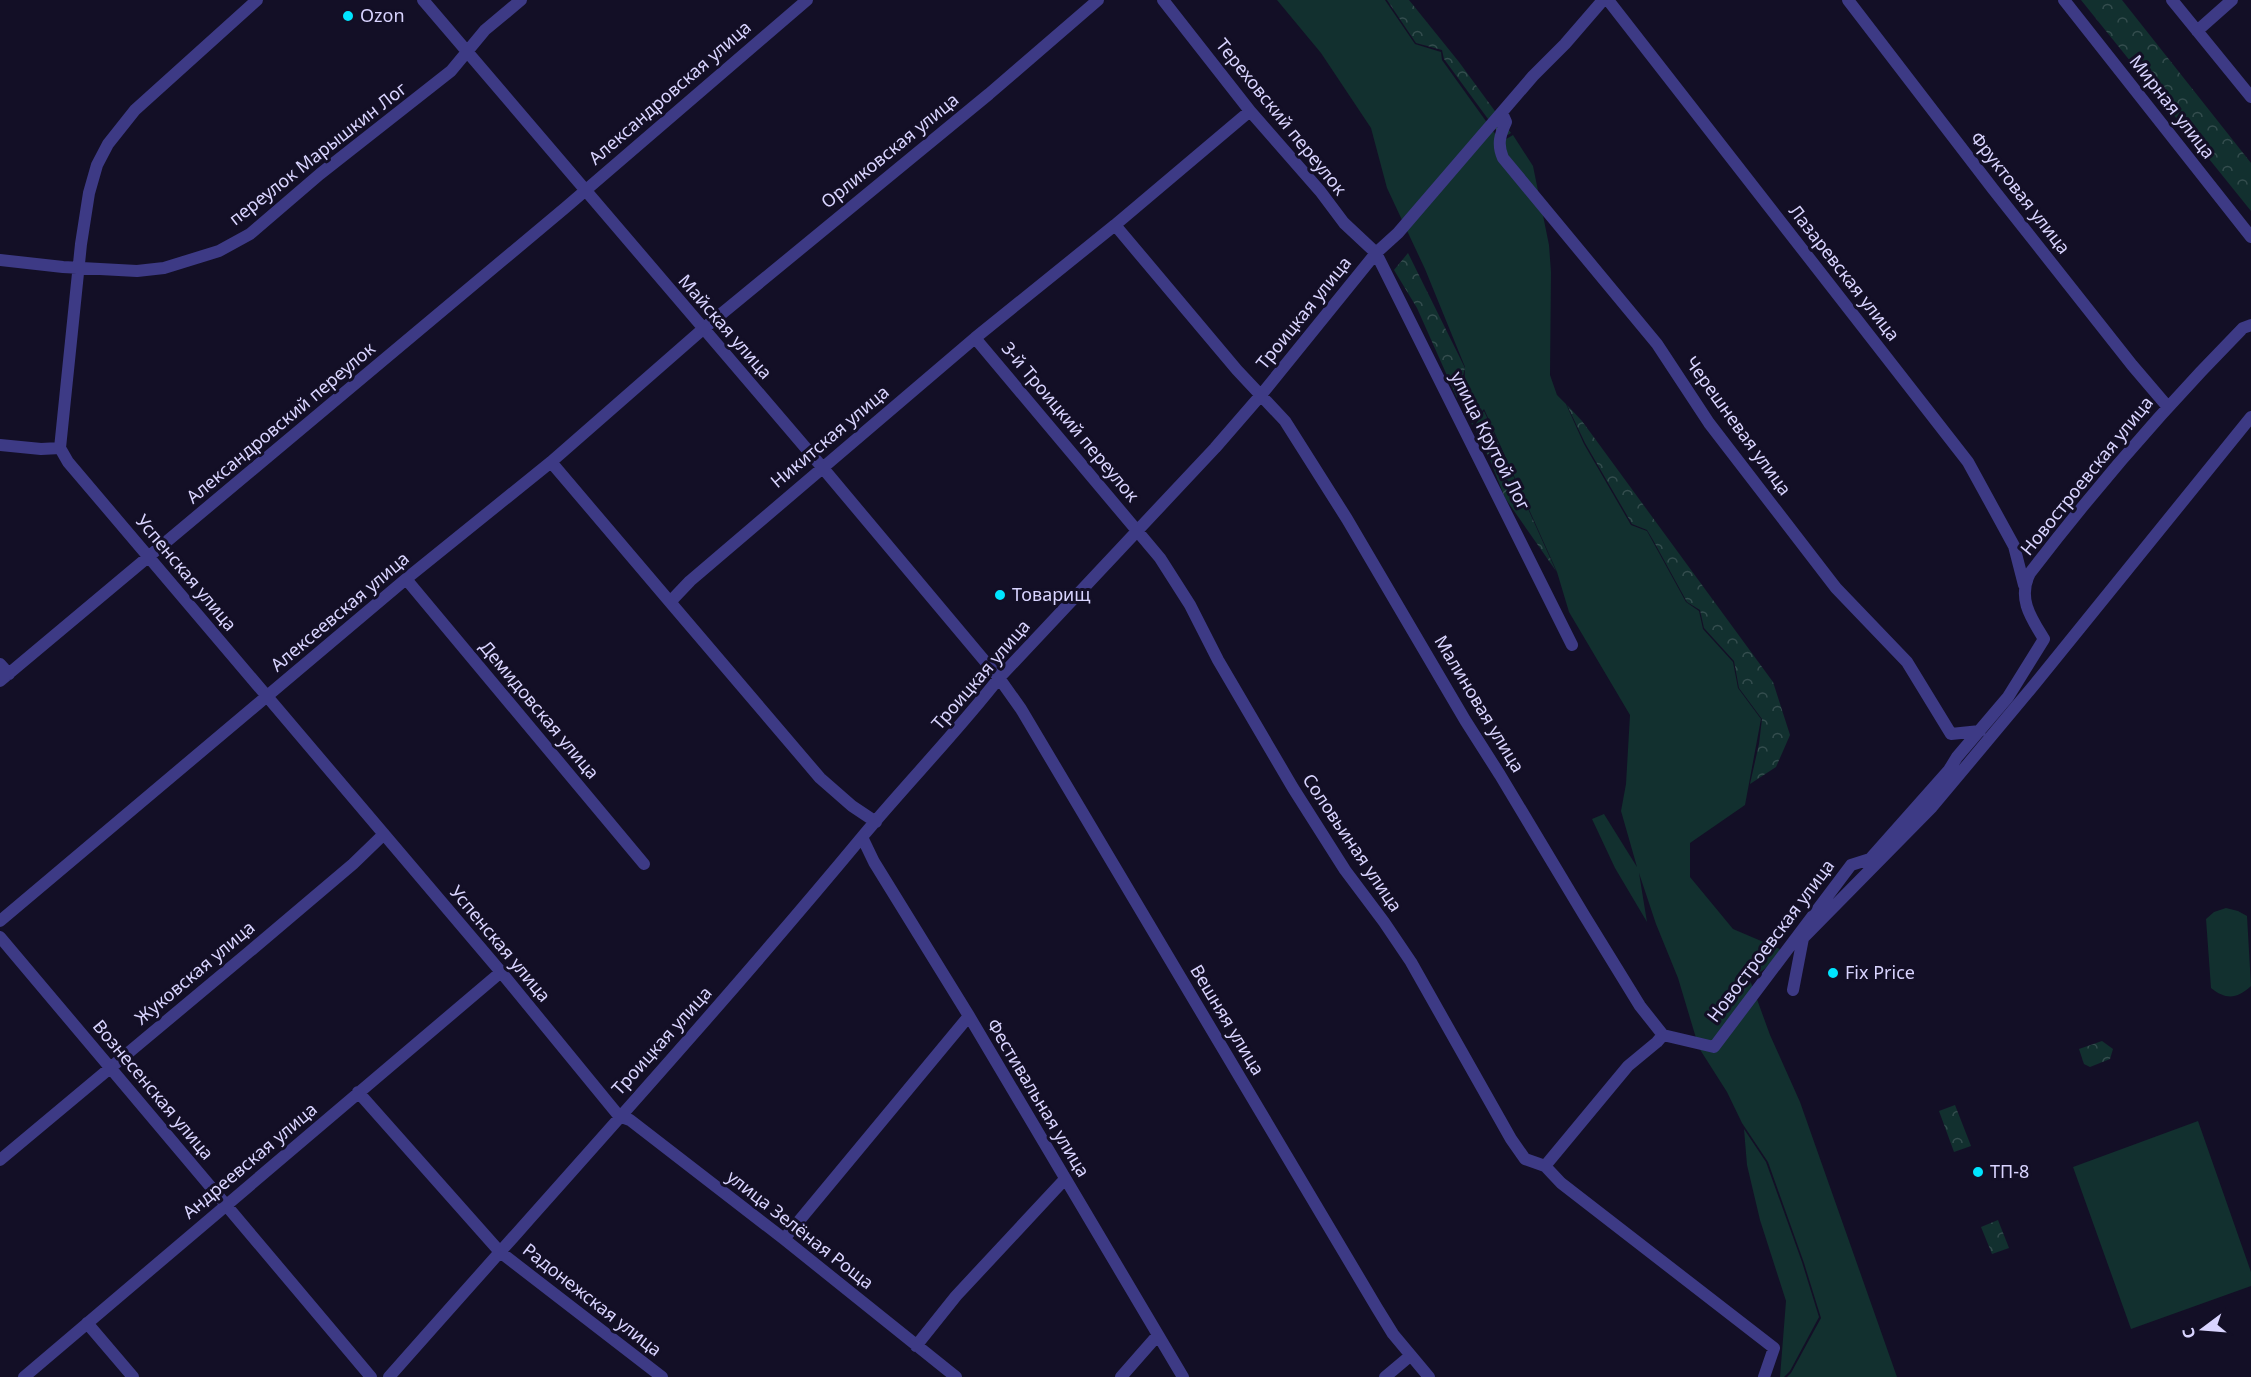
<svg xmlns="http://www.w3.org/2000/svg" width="2251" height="1377" viewBox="0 0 2251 1377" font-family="'Noto Sans',sans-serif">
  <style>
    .grass { fill: #12302f }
    .forest { fill: url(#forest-crowns) }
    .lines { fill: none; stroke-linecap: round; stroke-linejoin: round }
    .minor { stroke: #3d3a85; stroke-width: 12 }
    .poi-dot { fill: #00e5ff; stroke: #130f26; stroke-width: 2 }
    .labels { text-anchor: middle; stroke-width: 6; stroke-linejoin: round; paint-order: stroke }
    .poi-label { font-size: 18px; fill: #d9d4ff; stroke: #130f26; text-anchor: start }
    .street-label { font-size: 18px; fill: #d9d4ff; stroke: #130f26 }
  </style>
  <defs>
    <pattern id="forest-crowns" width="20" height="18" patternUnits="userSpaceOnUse" patternTransform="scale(1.5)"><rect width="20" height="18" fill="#12302f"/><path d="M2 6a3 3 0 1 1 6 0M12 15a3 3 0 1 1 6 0" fill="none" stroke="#344d4e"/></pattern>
  </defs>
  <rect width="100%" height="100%" fill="#130f26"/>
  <path class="grass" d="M1277,0H1385L1415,44L1441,52L1442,60L1501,142L1513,135L1533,166L1549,245L1551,272L1550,375L1557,395L1566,404L1584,444L1631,525L1647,531L1686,602L1699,611L1703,629L1733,662L1738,688L1761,719L1745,805L1690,843V877L1733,929L1787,952L1750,980L1770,1035L1800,1102L1897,1377H1787L1791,1373L1821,1318L1804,1263L1768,1162L1742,1123L1727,1092L1699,1048L1678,978L1656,924L1639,873L1647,922L1615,868L1592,819L1604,814L1637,867L1621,811L1626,784L1630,715L1569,612L1557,572L1484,409L1472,425L1464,395L1465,367L1425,269L1387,188L1371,128L1321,53Z
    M2226,908L2238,911L2247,916L2251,986C2237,999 2226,1000 2211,988L2206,919L2214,912Z
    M2198,1121L2251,1272V1286L2131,1329L2073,1167Z
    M1744,1129L1766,1162L1802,1262L1819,1317L1790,1371L1784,1377H1780L1786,1301L1760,1220L1747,1165Z"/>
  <path class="forest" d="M1387,0H1409L1459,62L1511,133L1502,138L1444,59L1442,50L1416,43Z
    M2081,0H2122L2251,163V211Z
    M1408,253L1465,368L1457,398L1417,308L1394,270Z
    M1567,405L1582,421L1773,682L1790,735L1776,767L1750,784L1759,744L1762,719L1739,688L1734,661L1704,628L1700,610L1687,602L1653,540L1647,530L1632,524L1585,443Z
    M1484,411L1556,571L1505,498L1490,460L1474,427Z
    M2102,1041L2113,1049L2110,1059L2090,1067L2084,1064L2079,1049Z
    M1955,1105L1971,1146L1954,1152L1939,1111Z
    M1998,1220L2009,1248L1992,1254L1981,1227Z"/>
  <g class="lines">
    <path class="minor" d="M257,0L135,110L108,144L97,165L89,193L81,244L60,448L68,462L501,972L619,1116L630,1120L784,1239L956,1377
      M423,0L822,467L999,678L1021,709L1377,1308L1393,1334L1429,1377
      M1163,0L1250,111L1320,191L1344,223L1376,253L1572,645
      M1608,0L1968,462L2014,546L2024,585
      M1848,0L1993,189L2132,365L2167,406
      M2064,0L2251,237
      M2172,0L2251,97
      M2197,31L2232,0
      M1502,113L1506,122C1500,135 1497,144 1503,158L1657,344L1709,423L1836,588L1907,662L1951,734L1980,731
      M1115,225L1237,370L1285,421L1347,519L1465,720L1500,775L1584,915L1640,1006L1663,1035
      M0,260L63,267L137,271L164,268L219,251L250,234L320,174L451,71L485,30L521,0
      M975,338L1160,558L1190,605L1218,660L1293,788L1345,870L1384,922L1411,962L1511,1139L1525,1159L1545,1166
      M0,445L41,449L60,448
      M551,462L670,602
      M406,579L644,864
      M0,664L9,674
      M0,681L565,208L807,0
      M876,822L852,806L820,778L670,602L690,581L975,338L1115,225L1250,111
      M862,837L874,862L969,1016L1183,1377
      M0,921L406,579L551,462L703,329L989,94L1098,0
      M0,937L371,1377
      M1793,990L1803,938L1932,807L2034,685L2251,417
      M358,1092L500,1252L662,1377
      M0,1160L249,952L353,864L384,834
      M784,1239L969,1016
      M87,1323L133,1377
      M916,1346L956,1296L1065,1179
      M24,1377L501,972
      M389,1377C548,1197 709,1021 862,837C907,783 956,733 999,678L1215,448L1261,395L1376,253L1398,233L1533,76L1565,44L1603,0
      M1121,1377L1157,1336
      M1385,1377L1410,1356
      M1764,1377L1774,1348L1561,1183L1545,1166L1628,1066L1657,1042L1663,1035L1714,1047L1851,865L1870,859L1949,770L1957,757L2008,697L2044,639C2031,618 2017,598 2030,573C2096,487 2166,406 2243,328L2251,325"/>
  </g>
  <g class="poi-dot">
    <circle cx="348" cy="16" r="6"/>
    <circle cx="1000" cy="595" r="6"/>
    <circle cx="1833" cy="973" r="6"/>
    <circle cx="1978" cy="1172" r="6"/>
  </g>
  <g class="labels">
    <g class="poi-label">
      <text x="360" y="22">Ozon</text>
      <text x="1012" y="601">Товарищ</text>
      <text x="1845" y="979">Fix Price</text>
      <text x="1990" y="1178">ТП-8</text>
    </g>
    <g class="street-label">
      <text transform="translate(670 93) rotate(-41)" y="6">Александровская улица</text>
      <text transform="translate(2172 107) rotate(52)" y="6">Мирная улица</text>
      <text transform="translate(1281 117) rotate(51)" y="6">Тереховский переулок</text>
      <text transform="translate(890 151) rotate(-39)" y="6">Орликовская улица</text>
      <text transform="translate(318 154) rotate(-38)" y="6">переулок Марышкин Лог</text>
      <text transform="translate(2020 193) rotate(52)" y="6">Фруктовая улица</text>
      <text transform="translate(1844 273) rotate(52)" y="6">Лазаревская улица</text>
      <text transform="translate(1304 313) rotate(-51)" y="6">Троицкая улица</text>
      <text transform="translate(725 327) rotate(49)" y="6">Майская улица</text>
      <text transform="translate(1070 422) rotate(50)" y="6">3-й Троицкий переулок</text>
      <text transform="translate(281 423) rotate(-40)" y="6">Александровский переулок</text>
      <text transform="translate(1738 426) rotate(54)" y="6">Черешневая улица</text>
      <text transform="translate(830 437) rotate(-40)" y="6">Никитская улица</text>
      <text transform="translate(1490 441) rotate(63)" y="6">улица Крутой Лог</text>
      <text transform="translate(2087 476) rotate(-51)" y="6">Новостроевская улица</text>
      <text transform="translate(186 573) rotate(50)" y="6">Успенская улица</text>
      <text transform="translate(340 612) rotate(-40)" y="6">Алексеевская улица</text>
      <text transform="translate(981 675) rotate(-49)" y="6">Троицкая улица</text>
      <text transform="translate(1479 704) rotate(59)" y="6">Малиновая улица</text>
      <text transform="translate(539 710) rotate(50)" y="6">Демидовская улица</text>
      <text transform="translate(1352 843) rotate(56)" y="6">Соловьиная улица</text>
      <text transform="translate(1771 941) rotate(-53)" y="6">Новостроевская улица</text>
      <text transform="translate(500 944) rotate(50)" y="6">Успенская улица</text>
      <text transform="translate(195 973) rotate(-40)" y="6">Жуковская улица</text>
      <text transform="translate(1227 1020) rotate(59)" y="6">Вешняя улица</text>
      <text transform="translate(662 1041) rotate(-48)" y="6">Троицкая улица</text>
      <text transform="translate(153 1090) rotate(50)" y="6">Вознесенская улица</text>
      <text transform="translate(1038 1098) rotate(59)" y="6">Фестивальная улица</text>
      <text transform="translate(250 1161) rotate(-40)" y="6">Андреевская улица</text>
      <text transform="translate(800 1230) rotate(38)" y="6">улица Зелёная Роща</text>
      <text transform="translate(592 1300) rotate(38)" y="6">Радонежская улица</text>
    </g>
  </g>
  <g transform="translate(2203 1329) rotate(254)" stroke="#130f26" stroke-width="4.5" paint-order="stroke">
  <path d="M0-4.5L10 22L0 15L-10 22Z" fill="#d9d4ff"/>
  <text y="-9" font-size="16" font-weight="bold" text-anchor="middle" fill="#d9d4ff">С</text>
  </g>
</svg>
